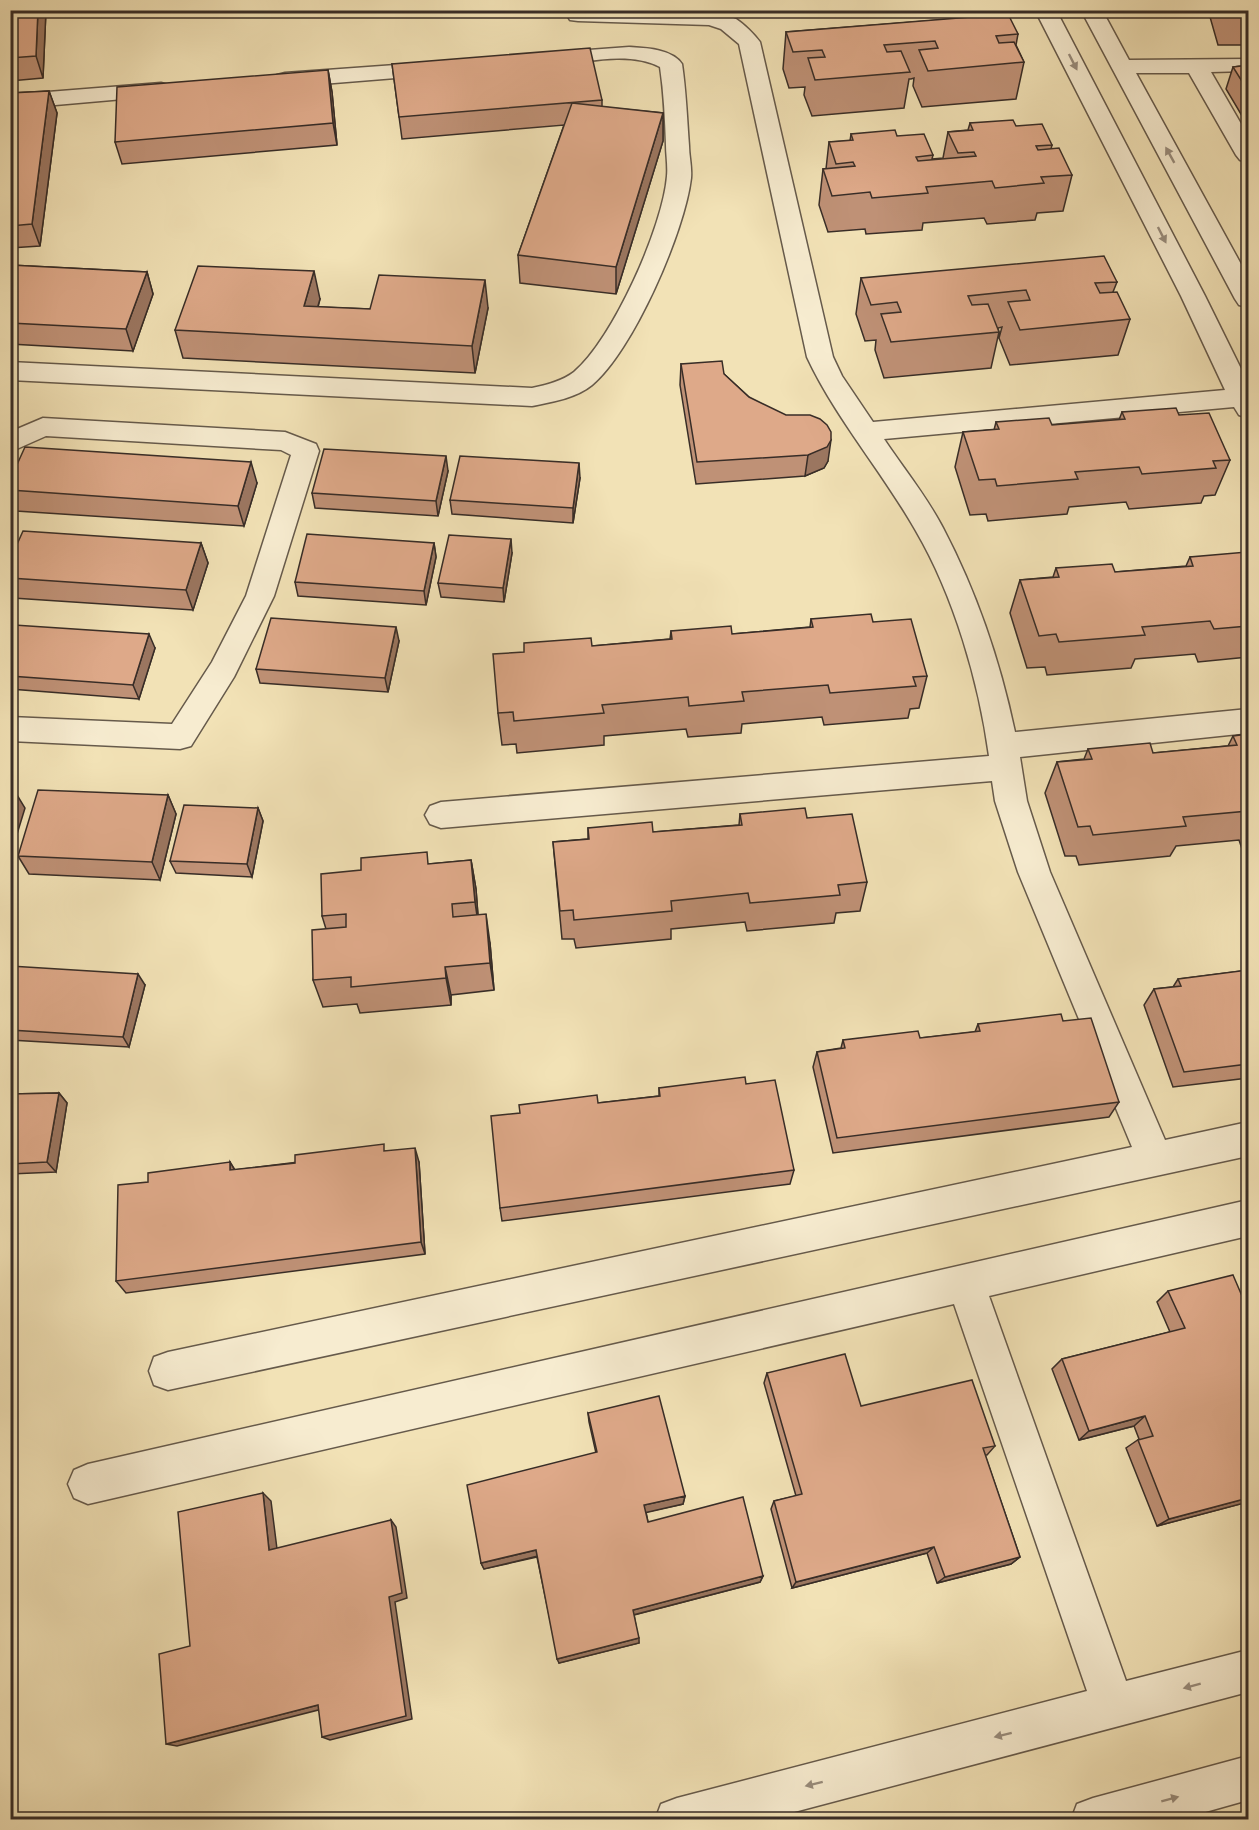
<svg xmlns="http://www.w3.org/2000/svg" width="1259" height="1830" viewBox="0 0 1259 1830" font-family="'IM FELL English',serif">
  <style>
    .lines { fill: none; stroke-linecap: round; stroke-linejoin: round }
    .minor-casing { stroke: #665a4b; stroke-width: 3 }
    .minor { fill: #f7ecd0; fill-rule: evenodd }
    .wall { fill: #bf9176; stroke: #382d27; stroke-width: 1.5 }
    .shaded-wall { fill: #9b7660; stroke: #382d27; stroke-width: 1.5 }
    .building { fill: #dea989; stroke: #382d27; stroke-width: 1.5 }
    .oneway { fill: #988c7c }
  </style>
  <rect width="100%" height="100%" fill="#f2e2b6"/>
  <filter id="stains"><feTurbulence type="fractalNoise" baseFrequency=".00333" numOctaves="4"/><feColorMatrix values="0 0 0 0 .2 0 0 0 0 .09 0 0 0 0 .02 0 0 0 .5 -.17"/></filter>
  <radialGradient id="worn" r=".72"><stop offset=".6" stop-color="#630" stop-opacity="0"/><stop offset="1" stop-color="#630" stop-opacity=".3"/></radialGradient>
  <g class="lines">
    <g class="minor-casing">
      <path id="minor" d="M568,10C604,10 708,5 736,19C744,24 755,35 760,42L833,357L842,376L873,422L1225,390L1181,296L1035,10H1056L1205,296L1248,383V418L1239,415L1234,407L884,439C904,469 927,497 943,528C977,593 1000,661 1015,732L1248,709V733L1020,757L1027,801L1050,872L1165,1140L1248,1122V1156L168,1390L154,1385L149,1371L154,1357L168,1352L1132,1147L1018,872L995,801L992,781L441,828L430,824L425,815L430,806L441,802L989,756C979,682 954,596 916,531C882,471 836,419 807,357L739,44L721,29L709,25L578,21L570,20L567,15Z
        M1081,10H1102L1129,60L1248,59V71L1211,72L1248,136V162L1240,160L1236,155L1189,73H1136L1248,277V307L1239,305L1235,299Z
        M629,47C646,48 672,49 682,64C686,91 687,118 689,146C689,156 692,167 691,178C685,231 633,351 592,385C576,398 552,402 532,406L10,380V362L532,388C547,385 562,381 574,372C613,339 663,227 667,176C668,166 666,155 666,145C665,119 664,93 660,67C628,50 582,63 548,67L540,65L537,60L540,55L548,53Z
        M437,62L445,64L448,69L445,74L285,87L277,85L274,80L277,75L285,73Z
        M161,83L169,85L172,90L169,95L10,109V95Z
        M43,418L285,432L316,444L319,451L274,596L234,677L191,746L180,749L10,741V717L172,724L212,662L246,596L291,455L281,450L46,436L10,452V432Z
        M1248,1200V1236L989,1296L1126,1681L1248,1650V1692L764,1820H655L661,1804L677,1798L1087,1691L954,1304L88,1504L74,1498L68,1484L74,1470L88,1464Z
        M1248,1756V1800L1177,1820H1071L1077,1804L1093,1798Z"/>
    </g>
    <use href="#minor" class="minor"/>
  </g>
  <path class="wall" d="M10,10H46L43,78L10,81Z
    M90,10H124V11L91,14Z
    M498,10H549L548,12Z
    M896,10H1002L1004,14L1018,34L1016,45L1024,62L1016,99L922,107L913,86L914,78L911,79H909L904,108L812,116L804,95L805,87L789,88L783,69L786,32L951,19L948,13Z
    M1208,10H1248V45H1218Z
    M1248,61V126L1226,89L1233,67L1241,66Z
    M392,64L602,100V107L663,113V141L616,294L520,283L518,255L564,125L402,139Z
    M328,70L332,92L337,145L122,164L115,142Z
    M49,91L57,113L40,246L10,248V93Z
    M970,123L1016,126L1052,145L1051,149L1072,175L1063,211L1037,213L1035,220L987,224L984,218L923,223L922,230L866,234L865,229L828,232L819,205L823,169H826L829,142L850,141L851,134L897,136L933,155L932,159L943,158L948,132L968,130Z
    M10,265L147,272L153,294L133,351L10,344Z
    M861,278L1117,282L1113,292L1130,319L1118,355L1010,365L999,338L1002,327L998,328L999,332L991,368L884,378L875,350L876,340L865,341L856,314Z
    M320,299L318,307L370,309L488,308L475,373L183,358L175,330Z
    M681,364L724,374L749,397L828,461L824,468L805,476L696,484L680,385Z
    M1122,412L1179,415L1230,460L1215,495L1204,496L1201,503L1129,509L1126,502L1069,507L1067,514L988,521L986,514L970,515L955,467L963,432L994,430L996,422L1052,425L1119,420Z
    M448,471L438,516L315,508L312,493Z
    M580,478L573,523L452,514L450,500Z
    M10,480L257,483L244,526L16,511L10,500Z
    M201,543L208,563L193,610L13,598L10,592V560Z
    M434,543L436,557L426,605L298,596L295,582Z
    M512,553L504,602L441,597L438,583Z
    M1248,556V657L1198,662L1195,654L1135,659L1131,668L1047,675L1045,667L1027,668L1010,613L1020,580L1053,577L1056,568L1115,572L1186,566L1190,557Z
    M811,619L873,622L927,676L919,708L910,709L908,718L824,725L822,717L742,724L741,733L688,737L686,729L604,736V745L517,753L516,744L502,745L498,713L592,646L670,639L671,631L732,634L810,627Z
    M10,635L155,648L139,699L10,689Z
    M399,641L388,692L260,683L256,669Z
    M1248,734V848L1242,849L1239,840L1176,846L1170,856L1079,865L1076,856H1065L1045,793L1057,762L1084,759L1088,749L1153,753L1228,746L1233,736Z
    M168,795L176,814L160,880L29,874L18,856Z
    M258,808L263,821L252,877L176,873L170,861Z
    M740,814L807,818L867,882L860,911L836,913L834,923L747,931L745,922L671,929V939L576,948L574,939H562L553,842L588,839V828L653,832L739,825Z
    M471,860L476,889L478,915L490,943L494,990L451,995V1005L360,1013L357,1004L323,1007L313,980L326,929L322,916L429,864Z
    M10,966L145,985L129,1047L10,1040Z
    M1248,970V1078L1173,1087L1144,1005L1154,989L1173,987L1178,979Z
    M1063,1021L1119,1102L1109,1117L833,1153L813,1067L817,1052L841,1048L843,1040L920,1038L975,1032L978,1024Z
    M746,1084L794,1170L790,1184L502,1221L500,1208L598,1103L659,1096V1088Z
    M59,1093L67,1103L56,1172L10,1174V1094Z
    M387,1151L419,1162L425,1254L126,1293L116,1281L230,1162L235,1170Z
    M1168,1291L1248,1310V1502L1157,1526L1126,1448L1139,1439L1134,1426L1079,1440L1052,1369L1062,1359L1170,1332L1157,1302Z
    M767,1373L861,1406L995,1446L987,1455H985L1020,1557L1011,1564L937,1583L927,1553L792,1588L771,1509L774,1501L796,1496L764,1383Z
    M588,1413L685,1496L683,1504L646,1512L648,1522L763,1576L760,1582L634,1615L639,1643L559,1663L537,1557L484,1569L481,1563L596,1453L589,1422Z"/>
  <path class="shaded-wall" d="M38,10H46L43,78L36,56Z
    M328,70L332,92L337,145L333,123Z
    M49,91L57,113L40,246L32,224Z
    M663,113V141L616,294V267Z
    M314,271L320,299L310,333L304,306Z
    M147,272L153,294L133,351L126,329Z
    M485,280L488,308L475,373L472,346Z
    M831,440L828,461L824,468L805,476L808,455Z
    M446,456L448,471L438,516L436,501Z
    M251,462L257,483L244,526L238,506Z
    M579,463L580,478L573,523V508Z
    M511,539L512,553L504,602L503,588Z
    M201,543L208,563L193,610L186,590Z
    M434,543L436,557L426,605L424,591Z
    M396,627L399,641L388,692L385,678Z
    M149,634L155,648L139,699L133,685Z
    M14,790L25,808L10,857V802Z
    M168,795L176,814L160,880L152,862Z
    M258,808L263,821L252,877L247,864Z
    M471,860L476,889L479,930L475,902Z
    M486,914L490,943L494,990L490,963Z
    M445,967L451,995V1005L446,978Z
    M138,974L145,985L129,1047L123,1037Z
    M59,1093L67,1103L56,1172L47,1162Z
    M415,1148L419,1162L425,1254L421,1242Z
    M230,1162L238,1176L230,1170Z
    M10,1231L14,1235L10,1253Z
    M1145,1416L1134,1426L1079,1440L1089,1431Z
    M263,1493L271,1501L278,1557L269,1550Z
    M685,1496L683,1504L644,1513V1505Z
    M1248,1498V1502L1157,1526L1169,1519Z
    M391,1520L396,1527L407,1598L395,1602L412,1719L330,1740L322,1737L389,1597Z
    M934,1547L927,1553L792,1588L796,1582Z
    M536,1550L538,1556L484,1569L481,1563Z
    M1020,1557L1011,1564L937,1583L945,1577Z
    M763,1576L760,1582L633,1615V1610Z
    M639,1638V1643L559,1663L557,1659Z
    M318,1705L326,1708L177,1746L166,1744Z"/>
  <path class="building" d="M10,10H38L36,56L10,58Z
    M956,10H1002L1004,14L959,18Z
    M1225,10H1248V17H1227Z
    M1008,14L1018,34L996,36L999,43L1014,42L1024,62L928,71L919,50L938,48L935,41L884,45L887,52L901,51L910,72L815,80L808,58L825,57L822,50L793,52L786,32Z
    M590,48L602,100L399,117L392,64Z
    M1248,61V91L1233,67L1241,66Z
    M328,70L333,123L115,142L117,87Z
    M49,91L32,224L10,226V93Z
    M572,103L663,113L616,267L518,255Z
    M1013,120L1016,126L1042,124L1052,145L1036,146L1038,150L1059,148L1072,175L1041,177L1044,183L995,188L992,181L926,187L928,193L872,198L870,192L832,196L823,169L855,166L853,162L836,164L829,142L853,140L851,134L895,130L897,136L924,134L933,155L916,157L918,161L976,156L974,152L958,153L948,132L973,130L970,123Z
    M1104,256L1117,282L1095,283L1100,293L1117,292L1130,319L1020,330L1008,302L1030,300L1026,290L968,296L972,305L988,304L999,332L891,342L881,314L901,312L897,302L871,305L861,278Z
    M10,265L147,272L126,329L10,323Z
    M198,266L314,271L304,306L370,309L379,275L485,280L472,346L175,330Z
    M722,361L724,374L749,397L786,415H810L820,419L827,425L831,432V440L827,447L808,455L697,462L681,364Z
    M1176,408L1179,415L1209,413L1230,460L1213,461L1216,468L1142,474L1139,467L1075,472L1078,479L997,486L995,479L979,480L963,432L999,429L996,422L1049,418L1052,425L1125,419L1122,412Z
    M25,447L251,462L238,506L10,490V480Z
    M324,449L446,456L436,501L312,493Z
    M460,456L579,463L573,508L450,500Z
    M23,531L201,543L186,590L10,578V560Z
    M307,534L434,543L424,591L295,582Z
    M449,535L511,539L503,588L438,583Z
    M1247,552L1248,556V626L1214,629L1210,621L1142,627L1145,635L1059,642L1056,634L1039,636L1020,580L1059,577L1056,568L1112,564L1115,572L1193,566L1190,557Z
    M871,614L873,622L911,619L927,676L913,677L916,686L830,693L828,685L742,692L744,701L689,706L688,697L602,705L604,713L514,721L513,712L498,713L493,654L524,652V643L591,638L592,646L672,639L671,631L731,626L732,634L813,627L811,619Z
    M271,618L396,627L385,678L256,669Z
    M14,625L149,634L133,685L10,676V635Z
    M1248,734V811L1183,817L1186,826L1093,835L1090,826L1078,827L1057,762L1092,759L1088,749L1150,743L1153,753L1237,745L1233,736Z
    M10,789L14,790L10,802Z
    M38,790L168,795L152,862L18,856Z
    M184,805L258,808L247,864L170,861Z
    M805,808L807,818L852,814L867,882L838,885L840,895L750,903L748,893L671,901L672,911L574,920L573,910L560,911L553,842L589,839L588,828L652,822L653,832L742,825L740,814Z
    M427,852L428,864L471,860L475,902L452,904L453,917L486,914L490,963L445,967L446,978L351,987V977L313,980L312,930L346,927V914L322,916L321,874L361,870V858Z
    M10,966L138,974L123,1037L10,1030Z
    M1248,970V1064L1184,1072L1154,989L1181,986L1178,979Z
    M1061,1014L1063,1021L1091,1018L1119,1102L837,1138L817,1052L845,1048L843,1040L918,1031L920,1038L980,1031L978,1024Z
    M745,1077L746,1084L775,1080L794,1170L500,1208L491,1116L520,1113L519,1105L597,1095L598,1103L660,1096L659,1088Z
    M59,1093L47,1162L10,1164V1094Z
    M384,1144V1151L415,1148L421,1242L116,1281L118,1185L148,1182V1173L230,1162V1170L295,1163V1155Z
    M1233,1275L1248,1310V1498L1169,1519L1138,1440L1153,1436L1145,1416L1089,1431L1062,1359L1185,1328L1168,1291Z
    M845,1354L861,1406L972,1380L995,1446L983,1448L1020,1557L945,1577L934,1547L796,1582L774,1501L802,1494L767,1373Z
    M659,1396L685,1496L644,1505L648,1522L743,1497L763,1576L633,1610L639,1638L557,1659L536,1550L481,1563L467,1485L597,1452L588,1413Z
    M263,1493L269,1550L391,1520L402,1593L389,1597L406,1716L322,1737L318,1705L166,1744L159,1654L190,1646L178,1512Z"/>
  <defs><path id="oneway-solid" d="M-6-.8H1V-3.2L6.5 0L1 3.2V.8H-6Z" transform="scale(1.5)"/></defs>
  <g class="oneway">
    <use href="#oneway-solid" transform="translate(1073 62) rotate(63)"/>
    <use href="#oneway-solid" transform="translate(1170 155) rotate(-119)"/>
    <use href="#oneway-solid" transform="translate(1162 235) rotate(63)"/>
    <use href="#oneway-solid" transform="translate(1192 1686) rotate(165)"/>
    <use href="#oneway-solid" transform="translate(1003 1735) rotate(166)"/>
    <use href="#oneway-solid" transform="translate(814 1784) rotate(166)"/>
    <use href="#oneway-solid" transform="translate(1170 1799) rotate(-15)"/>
  </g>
  <rect width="1259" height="1830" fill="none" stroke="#f2e2b6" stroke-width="36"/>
  <rect x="12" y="12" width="1235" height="1806" fill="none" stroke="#382d27" stroke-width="3"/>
  <rect x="18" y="18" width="1223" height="1794" fill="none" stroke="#382d27" stroke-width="1.5"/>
  <rect width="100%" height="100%" filter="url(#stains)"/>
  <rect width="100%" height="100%" fill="url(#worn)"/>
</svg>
